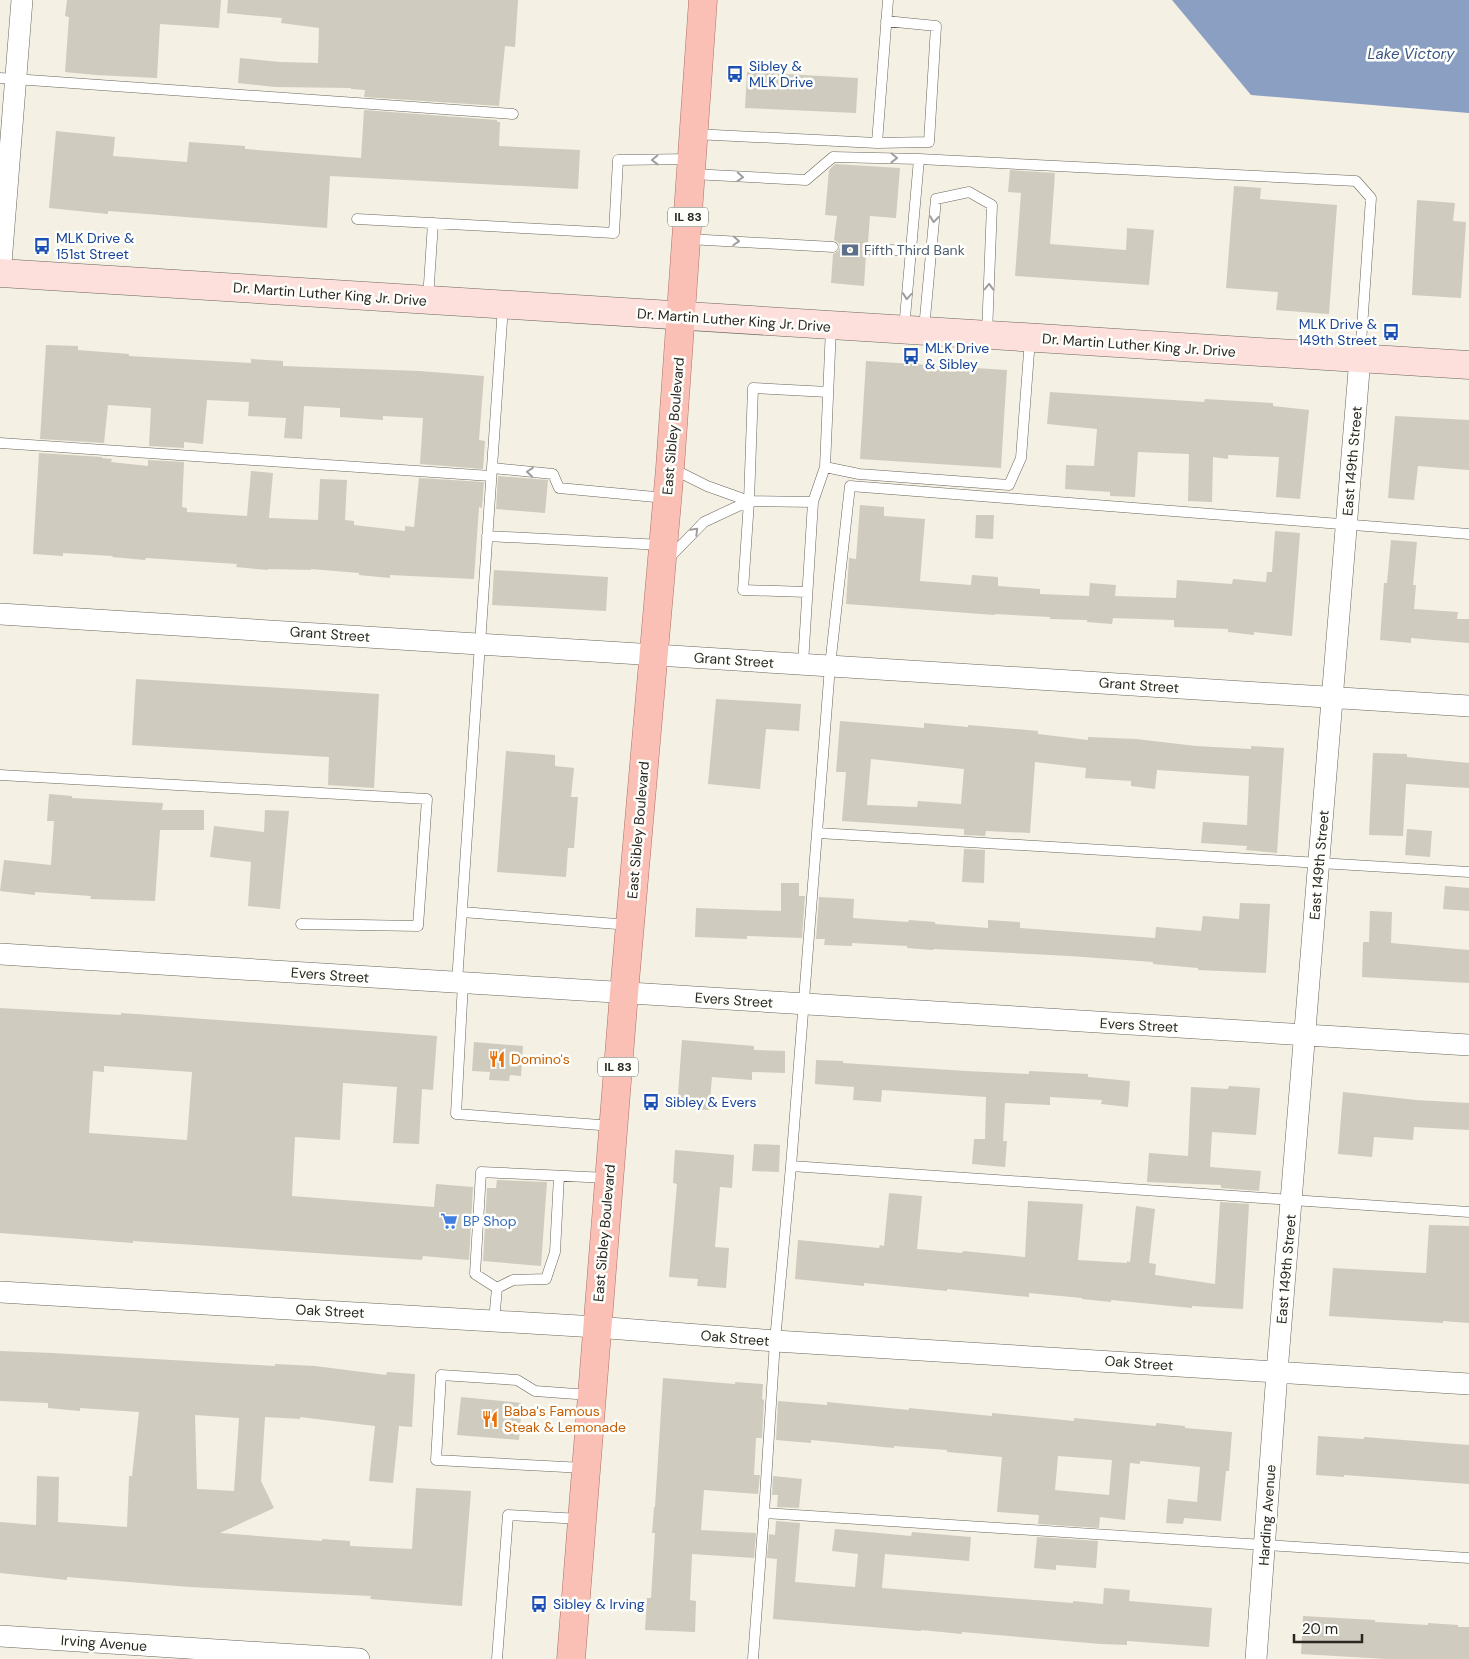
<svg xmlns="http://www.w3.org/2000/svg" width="1469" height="1659" viewBox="0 0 1469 1659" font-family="'DM Sans',sans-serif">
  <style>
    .water { fill: #8a9fc2 }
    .building { fill: #cfcbbe; fill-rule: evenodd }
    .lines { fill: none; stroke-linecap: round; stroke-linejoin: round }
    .lane-casing { stroke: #69655a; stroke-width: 11 }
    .street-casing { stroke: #69655a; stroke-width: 22 }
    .secondary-casing { stroke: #69655a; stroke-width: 29 }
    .primary-casing { stroke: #af6f63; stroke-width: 29 }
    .lane { stroke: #fff; stroke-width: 10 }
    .street { stroke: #fff; stroke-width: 21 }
    .secondary { stroke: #fde0db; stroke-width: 28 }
    .primary { stroke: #fac0b6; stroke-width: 28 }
    .oneway { stroke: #9f9e9c }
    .labels { text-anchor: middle; stroke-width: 5; stroke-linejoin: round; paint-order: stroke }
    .shield { fill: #fefefb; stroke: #696863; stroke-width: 1 }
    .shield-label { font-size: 12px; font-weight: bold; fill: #292722 }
    .transit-label { font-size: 14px; fill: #164399; stroke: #fefefb; text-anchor: start }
    .service-label { font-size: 14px; fill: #4e5e75; stroke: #fefefb; text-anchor: start }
    .street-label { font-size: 14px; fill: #292722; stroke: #fefefb }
    .food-label { font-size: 14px; fill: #c56008; stroke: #fefefb; text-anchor: start }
    .shop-label { font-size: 14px; fill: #366cbe; stroke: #fefefb; text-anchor: start }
    .water-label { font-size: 15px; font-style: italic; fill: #395587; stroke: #fefefb }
  </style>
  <rect width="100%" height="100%" fill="#f4f0e3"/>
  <path class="water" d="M1172,0H1469V113L1251,95Z"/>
  <path class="building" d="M67,0H221L219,28L160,24L157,78L96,75L65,72L69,17L65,16Z
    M228,0H518L515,47L505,46L499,106L364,97L365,90L351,89V88L276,87L238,83L240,58L280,62L318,63L319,28L281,23L282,18L227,13Z
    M747,72L858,78L856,113L745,108Z
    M364,110L497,120V122H500L499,146L580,150L578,189L330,176L327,228L108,211V214L49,208L56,131L115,137L113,156L187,162L189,142L245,146V149L361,158Z
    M835,164L900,168L896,218L870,216L868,242L864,245L862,248L863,253L866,255L864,286L831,283L833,254L838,251L840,247L839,243L834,240L837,216L825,215L829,170Z
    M1010,170L1055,173L1050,244L1126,250L1127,228L1154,230L1149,285L1015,276L1021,193L1008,192Z
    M1234,186L1261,188L1260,199L1337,205L1329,314L1276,310L1278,292L1226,288Z
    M1417,200L1455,203L1453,221L1466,222L1461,298L1412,295Z
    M46,345L78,346V350L129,354V356L251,363V359L283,361V366L419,371L484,376L479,440L485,441L483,469L420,464L423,418L383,416V420L340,417V408L304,406L302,439L284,438L286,418L248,416L249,402L207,400L203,444L184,442V448L149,446L151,408L108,405L104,443L40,439Z
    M866,361L1007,370L1001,468L860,459Z
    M1050,392L1204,402L1205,399L1273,403V406L1309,410L1300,499L1276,497L1279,457L1228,455V459L1213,457L1212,502L1188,501L1189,454L1138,452L1135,497L1110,496V492L1065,489L1066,465L1094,466L1097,429L1047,424Z
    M1395,416L1469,420V470L1418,466L1414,500L1388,498Z
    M39,453L102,457V458L112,459L111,462L148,466V460L184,462L182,507L187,508V512L247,516L251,471L273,473L269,518L318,520L320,479L347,480L345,520L354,521V525L405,531V526L414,527L419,478L484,482L482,508L479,507L474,579L390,575V578L359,575V573L311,569V570L268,569V570L236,567L237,564L146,558L145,560L112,557L113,556L63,553V556L33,554Z
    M498,476L548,480L545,513L496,509Z
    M860,505L884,507V516L925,519L920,581L971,585L972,575L998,577V586L1040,589V594L1089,596L1090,583L1116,585L1115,596L1176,598L1177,580L1232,584L1233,579L1266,582L1267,572H1272L1275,531L1300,533L1292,636L1254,632V635L1228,632V629L1174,627V620L1113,618L1112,624L1087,622V620L1050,619V617L995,614V615L846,604L849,558L856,559Z
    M976,515H994L993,539L975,538Z
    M1391,540L1417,542L1413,585H1416L1414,609L1458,612L1457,619H1469V643L1411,638V643L1380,640L1384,583H1387Z
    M494,570L608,577L606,611L492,605Z
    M136,679L379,694L374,788L328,785L329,757L132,745Z
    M716,699L801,704L799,731L766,729L760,789L708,784Z
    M840,721L924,728V723L968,727V725L1038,731V734L1088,740V737L1136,739L1196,746L1251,749V746L1284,748L1277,853L1246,850L1247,846L1201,843L1203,822L1247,825L1249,776L1157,770L1155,789L1131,786V781L1085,778L1086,768L1035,762L1030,833L986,831L985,836L964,835V829L842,821L846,772H836ZM871,759L964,769L961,804L918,801L917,807L867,805Z
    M506,751L555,755V766L574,768L571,797H578L574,848H568L566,877L497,872Z
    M1373,753L1407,754V757L1469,763V788L1406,784L1403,836L1369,835Z
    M49,794L72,796V798L163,803L162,810H204V830H160L155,901L90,899L91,896L35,892V895L0,891L4,860L51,865L54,821H47Z
    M265,810L289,811L280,909L248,906L251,862L210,857L214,826L264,832Z
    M1407,829L1432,831L1430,857L1405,855Z
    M964,849L985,850L984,883L962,882Z
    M781,883H799V896H805L802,938L747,936V939L695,937L696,908L781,911Z
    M1445,886L1469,888V911L1443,909Z
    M819,897L854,899L853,918L908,922L909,920L935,922V924L988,928V920L1020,922V928L1155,938L1156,927L1201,931L1203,916L1239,919L1240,903L1270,904L1266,973L1198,970V968L1153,964V962L1069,956L934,949L933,950L907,948V946L852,943V946L824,945L825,939H816Z
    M1370,911L1392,912L1391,943L1469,950V983L1362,977L1363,942H1369Z
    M0,1008L121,1015V1013L150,1015L437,1036L433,1090L422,1089L419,1144L393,1143L397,1087L343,1083L340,1140L295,1137L292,1196L434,1207L436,1184L473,1187L469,1260L423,1256L422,1260L133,1241V1243L0,1233ZM104,1066L192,1072L187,1140L89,1133L93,1071L104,1072Z
    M682,1040L754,1046V1050L785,1051V1073L752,1072V1080L712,1077L709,1110L677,1108Z
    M474,1042L523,1046L521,1076L510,1075L509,1081L489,1080L490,1072L472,1071Z
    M816,1060L843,1061V1063L966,1071L1029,1074V1071L1088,1074V1077L1130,1081L1128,1107L1101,1104L1102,1100L1050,1097V1105L1005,1103L1003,1141H1007L1005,1167L972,1164L974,1139H985L986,1097L882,1090L881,1102L853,1100L854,1087L815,1084Z
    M1229,1086L1260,1088L1256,1135L1212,1132L1210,1167L1261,1171L1259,1191L1221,1188V1185L1147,1182L1149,1153L1188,1156L1191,1087L1228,1089Z
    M1343,1092L1416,1100L1469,1103V1130L1414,1127L1413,1140L1374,1137L1372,1157L1338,1154Z
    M754,1144L780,1145L779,1172L752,1171Z
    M675,1150L734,1155L732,1188L720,1187L715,1247L729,1248L726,1288L697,1286L698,1279L669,1277L677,1184L673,1183Z
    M497,1180L547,1182L541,1266L483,1261L487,1188H496Z
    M889,1193L922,1196L917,1249L962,1253L963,1251L1025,1257L1028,1201L1083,1204L1078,1260L1127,1263V1261L1130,1262L1136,1206L1155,1209L1149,1263L1156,1264L1155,1275L1215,1284L1220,1202L1249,1204L1243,1309L1192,1306V1308L1111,1300V1302L1082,1299V1298L1029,1293V1297L947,1289V1291L864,1283V1286L795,1279L798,1240L879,1248L880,1245L884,1246Z
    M1429,1225L1469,1226V1323L1443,1321V1323L1329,1316L1333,1268L1426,1273Z
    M0,1351L53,1353L275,1366V1364L315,1366L386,1375L387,1372L415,1374L412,1427L399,1426L393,1483L369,1481L375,1426L300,1417V1419L265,1417L261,1481L274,1508L220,1533L322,1541V1539L350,1541V1546L412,1549L416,1488L471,1491L462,1606L370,1599L371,1596L190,1587L67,1577V1580L0,1573V1522L36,1525L37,1476L59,1477L58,1522L127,1527L129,1476H132L139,1412L80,1408V1411L48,1408V1403L0,1401ZM195,1415L239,1418L234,1491L197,1489Z
    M663,1378L735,1384V1382L763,1384L762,1399L764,1400L762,1438H756L754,1475H760L758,1494L704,1490L701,1530L756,1533L754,1558L692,1554L690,1600L696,1601L695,1632L645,1630L647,1598H651L655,1533H652L654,1507H655Z
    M461,1397L522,1403L519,1440L457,1435Z
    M778,1401L827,1405V1402L909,1410V1408L992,1416V1413L1074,1421V1418L1156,1426V1423L1185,1426V1428L1232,1432L1229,1471H1226L1221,1521L1184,1518L1183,1524L1166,1523L1168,1499L1197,1502L1200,1467L1140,1461V1464L1130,1463L1125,1520L1100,1517L1099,1528L1038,1524L1039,1515L997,1512L1002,1457L947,1452V1450L894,1446V1448L811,1440V1443L776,1440ZM1058,1456L1112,1460L1109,1495L1055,1490Z
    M1318,1436L1364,1439V1437L1469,1445V1484L1344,1475V1477L1316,1475Z
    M773,1476L802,1479L799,1508L777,1507L778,1495H772Z
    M776,1521L800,1523L795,1582L855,1587L858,1554L832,1551L835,1529L911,1536L912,1532L971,1537L969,1561L885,1554L882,1588L1073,1603V1601L1103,1604L1104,1588L1130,1590L1129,1601L1212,1608L1209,1647L1127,1641V1645L1101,1644L962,1632V1634L921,1630V1631L773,1619L777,1559L767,1558L769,1534L775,1535Z
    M1037,1537L1098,1541L1096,1568L1056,1565V1570L1034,1568Z
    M1303,1616L1375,1620V1622L1428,1625V1623L1458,1625V1627H1469V1659H1387L1301,1654Z"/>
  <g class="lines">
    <g class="lane-casing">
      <path id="lane" d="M0,78L513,114
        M694,134L877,143L929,142L936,26L886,21
        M877,143L888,0
        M919,159L1356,181L1371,198L1360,357
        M692,174L806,180L833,157L919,159L904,329
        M357,219L614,233L618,160L690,159
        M688,239L833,247
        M869,249L910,251
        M428,299L433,223
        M924,329L936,199L969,192L992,205L987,334
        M0,443L491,476
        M825,467L859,474L1009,485L1021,458L1030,339
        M492,468L553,474L559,488L666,498
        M671,468L707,486L749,501L813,502
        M487,536L662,545
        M668,559L704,522L749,501
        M807,592L743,590L749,501L753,388L828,392
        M803,664L813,502L825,467L831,327
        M0,775L427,799L418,926L301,924
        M818,833L1469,872
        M462,912L630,925
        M457,982L503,306
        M463,983L456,1114L613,1126
        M791,1166L1469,1212
        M497,1288L513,1280L546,1279L555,1252L559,1176
        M494,1321L497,1288L475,1274L481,1172L608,1178
        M584,1468L436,1460L441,1375L517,1380L535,1391L590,1395
        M764,1513L1469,1558
        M497,1659L508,1515L581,1519
        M753,1659L764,1513L775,1341L791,1166L830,666L850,486L1469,534"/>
    </g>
    <g class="street-casing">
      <path id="street" d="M0,276L22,0
        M0,614L1469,706
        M0,954L1469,1045
        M0,1292L596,1327L775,1341L1469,1384
        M0,1636L359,1659
        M1256,1659L1277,1372L1360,358"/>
    </g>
    <g class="secondary-casing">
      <path id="secondary" d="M0,273L1469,365"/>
    </g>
    <g class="primary-casing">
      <path id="primary" d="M571,1659L624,993L670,468L703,0"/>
    </g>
    <use href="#lane" class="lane"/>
    <use href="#street" class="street"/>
    <use href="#secondary" class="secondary"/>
    <use href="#primary" class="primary"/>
  </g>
  <defs><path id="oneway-chevron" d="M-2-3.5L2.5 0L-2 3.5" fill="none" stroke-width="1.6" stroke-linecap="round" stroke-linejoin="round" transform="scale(1.25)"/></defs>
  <g class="oneway">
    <use href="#oneway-chevron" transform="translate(894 158) rotate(1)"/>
    <use href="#oneway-chevron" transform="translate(655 160) rotate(179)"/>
    <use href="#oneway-chevron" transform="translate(740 177) rotate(3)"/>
    <use href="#oneway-chevron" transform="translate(934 219) rotate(96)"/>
    <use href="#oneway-chevron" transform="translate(736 241) rotate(3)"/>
    <use href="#oneway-chevron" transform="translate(989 287) rotate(-88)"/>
    <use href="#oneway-chevron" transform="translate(907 296) rotate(95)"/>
    <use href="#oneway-chevron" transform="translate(530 472) rotate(-175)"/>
    <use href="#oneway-chevron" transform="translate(695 531) rotate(-45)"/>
  </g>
  <defs>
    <g id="bus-bare" transform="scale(1.35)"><path d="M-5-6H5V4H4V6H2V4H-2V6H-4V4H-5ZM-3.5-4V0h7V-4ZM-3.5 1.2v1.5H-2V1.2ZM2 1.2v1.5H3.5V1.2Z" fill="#1a4fb4" stroke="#fefefb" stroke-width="2.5" paint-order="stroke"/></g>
    <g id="bank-bare" transform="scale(1.35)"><path d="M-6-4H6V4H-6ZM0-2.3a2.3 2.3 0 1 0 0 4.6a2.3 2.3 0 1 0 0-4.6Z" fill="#5c6f8a" stroke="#fefefb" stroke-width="2.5" paint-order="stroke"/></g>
    <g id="restaurant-bare" transform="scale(1.35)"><path d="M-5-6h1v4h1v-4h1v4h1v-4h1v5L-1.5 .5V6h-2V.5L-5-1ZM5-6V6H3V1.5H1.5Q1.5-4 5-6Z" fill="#e8710a" stroke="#fefefb" stroke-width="2.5" paint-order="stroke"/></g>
    <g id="supermarket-bare" transform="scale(1.35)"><path d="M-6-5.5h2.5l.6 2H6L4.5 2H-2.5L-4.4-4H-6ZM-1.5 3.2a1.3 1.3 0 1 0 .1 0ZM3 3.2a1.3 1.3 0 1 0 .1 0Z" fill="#3f7fe0" stroke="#fefefb" stroke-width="2.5" paint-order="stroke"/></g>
  </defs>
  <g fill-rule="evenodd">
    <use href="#bus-bare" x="735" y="74"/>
    <use href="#bus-bare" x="42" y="246"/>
    <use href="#bank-bare" x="850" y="250"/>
    <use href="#bus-bare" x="1391" y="332"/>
    <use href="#bus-bare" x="911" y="356"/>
    <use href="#restaurant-bare" x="497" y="1059"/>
    <use href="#bus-bare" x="651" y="1102"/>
    <use href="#supermarket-bare" x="449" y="1221"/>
    <use href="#restaurant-bare" x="490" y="1419"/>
    <use href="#bus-bare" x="539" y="1604"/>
  </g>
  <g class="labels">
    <g class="shield">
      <rect x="668" y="207.5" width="40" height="19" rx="4"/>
      <rect x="598" y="1057.5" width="40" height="19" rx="4"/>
    </g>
    <g class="shield-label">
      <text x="688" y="221">IL 83</text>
      <text x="618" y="1071">IL 83</text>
    </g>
    <g class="transit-label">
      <text x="749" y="71">Sibley &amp;<tspan x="749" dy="16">MLK Drive</tspan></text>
      <text x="56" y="243">MLK Drive &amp;<tspan x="56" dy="16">151st Street</tspan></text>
      <text x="1377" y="329" text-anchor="end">MLK Drive &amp;<tspan x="1377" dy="16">149th Street</tspan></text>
      <text x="925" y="353">MLK Drive<tspan x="925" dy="16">&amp; Sibley</tspan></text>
      <text x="665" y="1107">Sibley &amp; Evers</text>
      <text x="553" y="1609">Sibley &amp; Irving</text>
    </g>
    <g class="service-label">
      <text x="864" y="255">Fifth Third Bank</text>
    </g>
    <g class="street-label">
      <text transform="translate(330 294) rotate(4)" y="5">Dr. Martin Luther King Jr. Drive</text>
      <text transform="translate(734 320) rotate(4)" y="5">Dr. Martin Luther King Jr. Drive</text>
      <text transform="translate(1139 345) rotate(4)" y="5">Dr. Martin Luther King Jr. Drive</text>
      <text transform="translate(673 426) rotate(-85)" y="5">East Sibley Boulevard</text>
      <text transform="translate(1352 461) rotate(-85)" y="5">East 149th Street</text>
      <text transform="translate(330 634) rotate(4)" y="5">Grant Street</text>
      <text transform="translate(734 660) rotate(4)" y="5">Grant Street</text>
      <text transform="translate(1139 685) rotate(4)" y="5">Grant Street</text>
      <text transform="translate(638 830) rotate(-85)" y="5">East Sibley Boulevard</text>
      <text transform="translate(1319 865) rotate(-85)" y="5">East 149th Street</text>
      <text transform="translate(330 975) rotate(4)" y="5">Evers Street</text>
      <text transform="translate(734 1000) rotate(4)" y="5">Evers Street</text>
      <text transform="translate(1139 1025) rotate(3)" y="5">Evers Street</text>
      <text transform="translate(604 1233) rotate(-85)" y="5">East Sibley Boulevard</text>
      <text transform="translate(1286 1269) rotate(-85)" y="5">East 149th Street</text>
      <text transform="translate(330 1311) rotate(3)" y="5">Oak Street</text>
      <text transform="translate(735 1338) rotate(5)" y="5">Oak Street</text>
      <text transform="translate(1139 1363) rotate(4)" y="5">Oak Street</text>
      <text transform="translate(1267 1515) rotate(-86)" y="5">Harding Avenue</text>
      <text transform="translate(104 1643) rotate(4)" y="5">Irving Avenue</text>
    </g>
    <g class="food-label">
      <text x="511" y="1064">Domino's</text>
      <text x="504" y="1416">Baba's Famous<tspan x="504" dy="16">Steak &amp; Lemonade</tspan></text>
    </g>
    <g class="shop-label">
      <text x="463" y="1226">BP Shop</text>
    </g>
    <g class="water-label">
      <text x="1411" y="59">Lake Victory</text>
    </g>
  </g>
  <path d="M1294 1634v8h68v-8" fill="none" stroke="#292722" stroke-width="2.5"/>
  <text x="1302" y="1634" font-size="15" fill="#292722" stroke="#fefefb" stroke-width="4" paint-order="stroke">20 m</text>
</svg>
